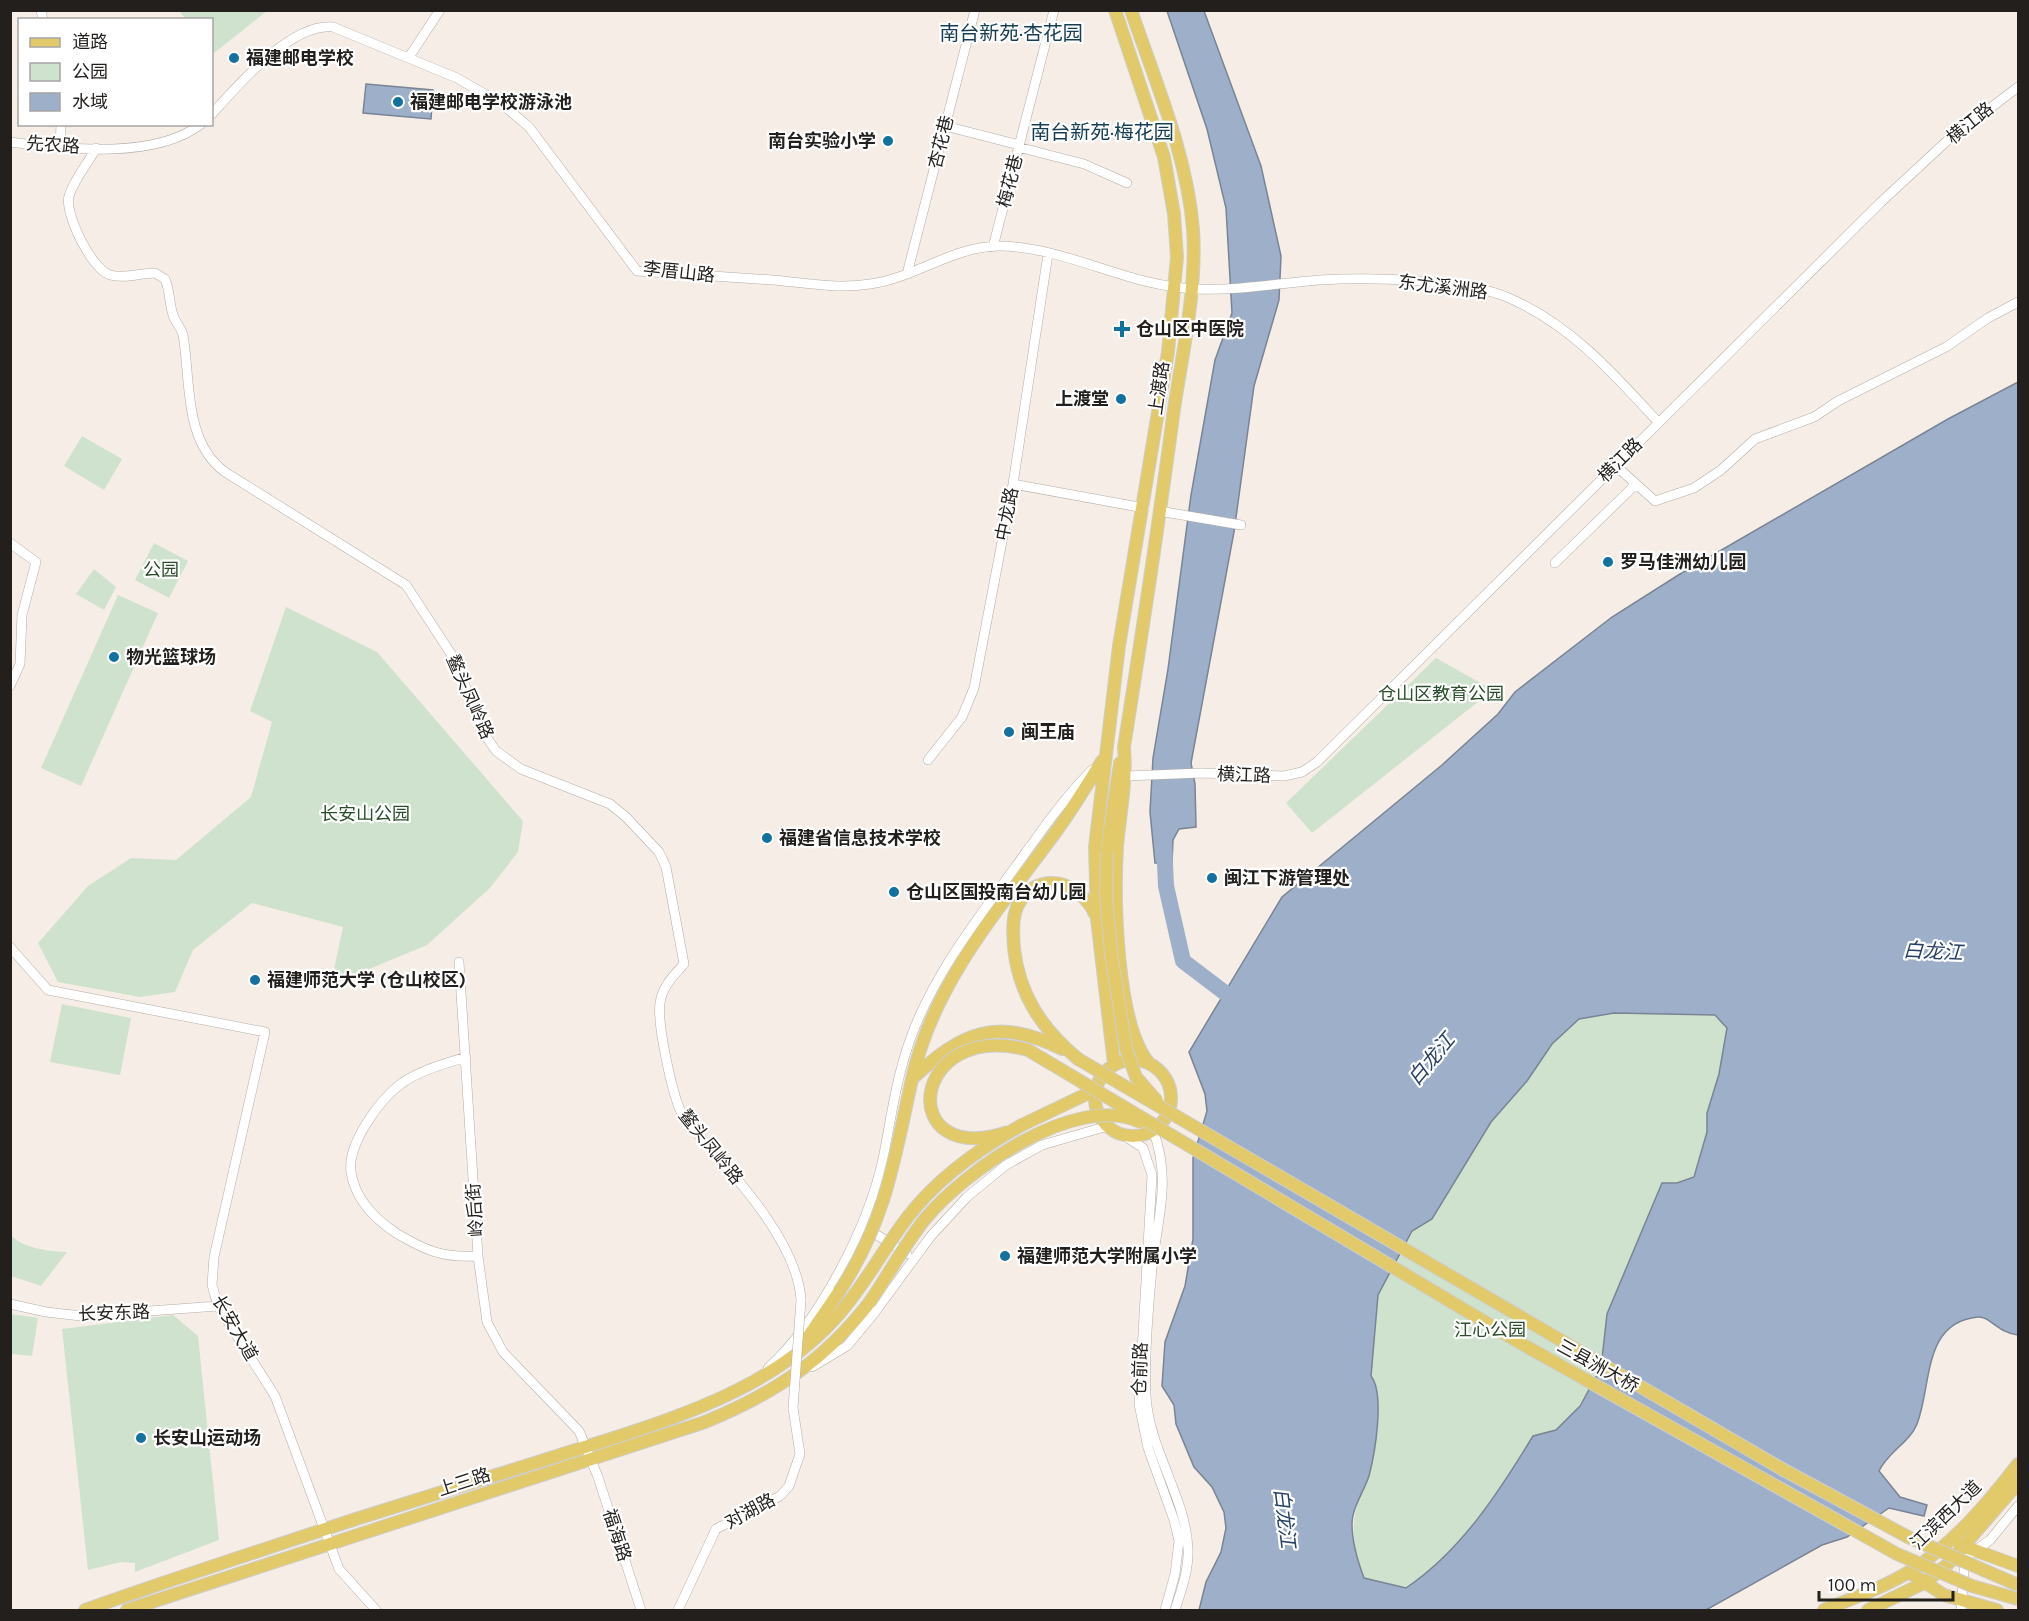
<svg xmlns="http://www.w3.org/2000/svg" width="2029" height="1621" viewBox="0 0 2029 1621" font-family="Karla,'Noto Sans SC',sans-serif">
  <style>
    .green { fill: #cfe2ce }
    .water { fill: #9eb0c9; stroke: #798495; stroke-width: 1.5; fill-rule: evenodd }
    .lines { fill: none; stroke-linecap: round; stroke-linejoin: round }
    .river { stroke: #9eb0c9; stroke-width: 16 }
    .minor-casing { stroke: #b4ada5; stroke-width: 10 }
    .major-casing { stroke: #cececd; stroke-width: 14 }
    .minor { stroke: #fff; stroke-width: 9 }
    .major { stroke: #e2ca6b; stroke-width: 12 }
    .minor-bridge-casing { stroke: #b4ada5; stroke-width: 10; stroke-linecap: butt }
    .major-bridge-casing { stroke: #cececd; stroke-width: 14; stroke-linecap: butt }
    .minor-bridge { stroke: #fff; stroke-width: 9 }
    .major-bridge { stroke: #e2ca6b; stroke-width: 12 }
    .poi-dot { fill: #13719f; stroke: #fff; stroke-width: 2 }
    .labels { text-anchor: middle; stroke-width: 4.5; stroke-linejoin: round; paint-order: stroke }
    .poi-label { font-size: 18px; font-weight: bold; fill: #221f1c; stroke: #fff; text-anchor: start }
    .street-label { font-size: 18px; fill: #221f1c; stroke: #fff }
    .park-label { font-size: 18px; fill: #2a4d2a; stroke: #fff }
    .neighbourhood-label { font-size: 20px; fill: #153e54; stroke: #fff }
    .water-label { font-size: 20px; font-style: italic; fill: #264166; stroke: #fff }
  </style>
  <rect width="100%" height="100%" fill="#f6eee6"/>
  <path class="green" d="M179,11H267L214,53L212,51V20L186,19Z
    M82,436L122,459L104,490L64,466Z
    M154,543L188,561L169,598L135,580Z
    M94,569L116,587L104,610L76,594Z
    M118,595L158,613L81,786L41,768Z
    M286,607L377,652L523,821L518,852L490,888L427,945L338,982L334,969L343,927L252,903L193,950L175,992L140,997L58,982L38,943L88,886L131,858L176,860L251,797L272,722L250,711Z
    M1436,658L1493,690L1312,833L1286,803Z
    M62,1004L131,1018L120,1075L50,1062Z
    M1614,1013L1714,1015L1728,1028L1719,1074L1707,1113V1132L1694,1177L1677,1183C1657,1233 1596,1407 1556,1431C1550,1434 1540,1435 1533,1436C1499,1492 1461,1550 1406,1588L1364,1578C1355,1555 1350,1529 1357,1506L1378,1295L1412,1231L1432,1219L1491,1122L1526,1081L1552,1044L1578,1019Z
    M11,1235C21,1248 52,1252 67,1252L41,1286L11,1276Z
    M11,1314L38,1318L32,1356L11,1354Z
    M173,1315L198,1336L219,1540L135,1572V1563L121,1562L88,1570L62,1329Z"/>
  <path class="water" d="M1167,11H1204L1261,166L1281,256L1279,300L1254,386L1234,532L1191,763L1195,784L1196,827L1179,829L1173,840L1172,863H1155L1150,812L1153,758L1168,669L1191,495L1215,360L1232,313L1226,208L1207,129Z
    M366,84L433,90L431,119L363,113Z
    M2018,382V1335C1998,1333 1990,1316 1978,1317C1922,1322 1932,1386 1917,1424C1910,1442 1888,1452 1879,1471L1900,1497L1927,1505L1924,1516L1889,1508L1847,1537L1822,1545L1706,1610H1199L1206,1582L1221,1552L1226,1528L1224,1512L1212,1487L1194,1467L1176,1424L1174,1405L1162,1386L1165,1342L1185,1286L1193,1239V1158L1207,1111L1205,1094L1189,1052L1282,897L1442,765L1498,714L1515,692L1612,617L1680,574L1948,419ZM1614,1013L1715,1015L1727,1028L1719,1074L1707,1113V1132L1694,1177L1677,1183H1662L1607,1314L1601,1368L1580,1406L1556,1430L1533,1436C1499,1492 1461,1551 1406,1588L1364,1578C1358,1562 1352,1541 1352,1524C1352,1508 1364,1491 1369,1476C1375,1453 1385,1394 1371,1376L1378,1295L1412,1231L1432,1219L1491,1122L1527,1081L1552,1044L1579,1019Z"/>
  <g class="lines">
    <path class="river" d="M1164,840L1166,886L1183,961L1241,1005"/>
    <g class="minor-casing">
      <path id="minor" d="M41,10L43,20
        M409,57L440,10
        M212,114C238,85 291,23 333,27L457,78L502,104L529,127L637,271C682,274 728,277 773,280C805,283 838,289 870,284C915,278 953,246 1000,246C1067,247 1129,287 1196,289C1238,291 1279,283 1320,280C1368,277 1466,279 1509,298C1570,324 1614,374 1658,422
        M945,126L1019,145
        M10,142C65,149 155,160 201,124
        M1018,147L1084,164L1127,183
        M60,148L61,124
        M96,148C88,164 74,179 69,196C64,213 92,270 110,275C126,279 139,273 155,273L165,279C170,290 169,303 173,315C175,322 181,327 183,335C191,380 183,441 225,472L406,585L455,660L483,732L496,751L521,769L610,804L626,817L659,852L666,867L684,964C674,975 662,987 660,1003C657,1023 673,1103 685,1119C724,1165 797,1237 801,1300
        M993,247L1054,10
        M907,274L975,10
        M1615,465L1655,501L1694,488L1721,470L1755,439L1814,417L1838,401L1946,347L1988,318L2018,302
        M1013,484L1144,508
        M1159,511L1241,525
        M10,543L36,562L22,615L20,664L10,686
        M1555,563L1636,484
        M928,760L962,717L974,688L1013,484L1048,254
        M1126,776L1201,773L1284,776L1302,772L1317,762L1880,203L1948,140L2018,87
        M10,947L48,990L265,1032L214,1257L212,1285L218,1306L275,1396L339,1569L376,1610
        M459,962L478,1256L487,1322L503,1352L579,1431L598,1477L641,1610
        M466,1057C444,1064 421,1070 402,1083C380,1099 347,1144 351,1172C355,1199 375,1219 396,1233C426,1251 443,1258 478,1256
        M1153,1130C1172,1180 1157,1219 1152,1269C1148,1310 1144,1355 1146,1396C1149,1450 1186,1497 1188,1549C1189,1570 1181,1591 1175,1610
        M1122,1134L1143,1148L1152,1175L1139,1404L1148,1448L1174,1520L1179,1541L1175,1574L1165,1610
        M866,1228L907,1254
        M10,1304L46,1312L81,1316L218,1306
        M812,1367L847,1346L872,1316L931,1236L967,1197L1006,1165L1042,1145L1108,1126
        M768,1368C820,1321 868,1227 883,1159C891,1119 896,1079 910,1040C933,975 976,921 1016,866C1041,832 1062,800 1092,770
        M1959,1562L1990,1540L2018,1506
        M678,1610L716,1529L780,1496L789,1486L800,1454L793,1408
        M1961,1610L1965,1558"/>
    </g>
    <g class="major-casing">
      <path id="major" d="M1131,10C1155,81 1187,154 1193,229C1197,289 1183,350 1174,409C1159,522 1142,634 1124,747C1127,781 1120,813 1117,847C1114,899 1116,1022 1148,1062
        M1107,851L1120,763
        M1078,1059C1042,1029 1019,995 1014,948C1013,934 1012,919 1017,907C1036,868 1080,881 1095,914
        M1095 1098a38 38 0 1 1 76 0a38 38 0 1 1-76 0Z
        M1114,1064L1097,919L1095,847L1119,646L1168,352L1177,257L1174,214L1164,157L1115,10
        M912,1079C934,982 997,912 1055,833C1072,810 1087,785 1102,761
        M912,1079C962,1032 996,1016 1062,1049
        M1022,1125L1095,1090
        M806,1340L839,1292
        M1960,1545L2018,1566
        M1909,1572L1944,1595L1997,1610
        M85,1610C175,1578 265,1549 356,1519C424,1497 492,1477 560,1455C665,1421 787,1390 854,1295
        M127,1610L705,1422C773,1394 824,1361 869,1303
        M1824,1610C1853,1598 1885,1587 1912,1570C1954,1543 1988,1503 2018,1464
        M1868,1610L1924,1583L1948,1564L2018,1483"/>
    </g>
    <use href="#minor" class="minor"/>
    <use href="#major" class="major"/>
    <g class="minor-bridge-casing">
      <path id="minor-bridge" d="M793,1408L801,1300"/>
    </g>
    <g class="major-bridge-casing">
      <path id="major-bridge" d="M1107,851L1106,896L1111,953L1126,1049L1136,1077L1157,1101
        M1078,1059L1782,1469L1908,1537L2018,1585
        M1008,1132C894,1170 909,1018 1028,1050L1522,1344L1897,1554L1972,1586L2018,1599
        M839,1292C886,1220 894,1161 912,1079
        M854,1295C873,1270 888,1243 907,1218C936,1180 980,1148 1022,1125
        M869,1303C888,1276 904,1245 925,1219C965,1171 1075,1092 1140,1122"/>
    </g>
    <use href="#minor-bridge" class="minor-bridge"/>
    <use href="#major-bridge" class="major-bridge"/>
  </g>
  <g class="poi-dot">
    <circle cx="234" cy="58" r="6"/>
    <circle cx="398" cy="102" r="6"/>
    <circle cx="888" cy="141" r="6"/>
    <path d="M1119 320h6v6h6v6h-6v6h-6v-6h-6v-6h6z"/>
    <circle cx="1121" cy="399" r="6"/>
    <circle cx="1608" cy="562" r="6"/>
    <circle cx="114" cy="657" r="6"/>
    <circle cx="1009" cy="732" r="6"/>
    <circle cx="767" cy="838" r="6"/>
    <circle cx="1212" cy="878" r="6"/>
    <circle cx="894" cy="892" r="6"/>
    <circle cx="255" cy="980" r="6"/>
    <circle cx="1005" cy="1256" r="6"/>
    <circle cx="141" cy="1438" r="6"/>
  </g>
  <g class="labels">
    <g class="poi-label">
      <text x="246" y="64">福建邮电学校</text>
      <text x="410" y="108">福建邮电学校游泳池</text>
      <text x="876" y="147" text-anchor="end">南台实验小学</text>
      <text x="1136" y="335">仓山区中医院</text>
      <text x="1109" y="405" text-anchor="end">上渡堂</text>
      <text x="1620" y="568">罗马佳洲幼儿园</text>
      <text x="126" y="663">物光篮球场</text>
      <text x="1021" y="738">闽王庙</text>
      <text x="779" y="844">福建省信息技术学校</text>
      <text x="1224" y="884">闽江下游管理处</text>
      <text x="906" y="898">仓山区国投南台幼儿园</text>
      <text x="267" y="986">福建师范大学 (仓山校区)</text>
      <text x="1017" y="1262">福建师范大学附属小学</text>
      <text x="153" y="1444">长安山运动场</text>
    </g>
    <g class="street-label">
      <text transform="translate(1970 123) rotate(-39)" y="6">横江路</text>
      <text transform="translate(941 142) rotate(-76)" y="6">杏花巷</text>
      <text transform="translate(53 145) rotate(4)" y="6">先农路</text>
      <text transform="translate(1010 181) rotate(-76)" y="6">梅花巷</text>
      <text transform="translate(679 272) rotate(6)" y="6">李厝山路</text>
      <text transform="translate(1443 287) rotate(7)" y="6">东尤溪洲路</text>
      <text transform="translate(1159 388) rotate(-82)" y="6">上渡路</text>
      <text transform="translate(1620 460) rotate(-45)" y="6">横江路</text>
      <text transform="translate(1007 514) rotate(-79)" y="6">中龙路</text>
      <text transform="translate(470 697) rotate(66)" y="6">鳌头凤岭路</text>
      <text transform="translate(1244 775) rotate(2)" y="6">横江路</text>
      <text transform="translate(711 1147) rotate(51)" y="6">鳌头凤岭路</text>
      <text transform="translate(475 1210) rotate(-94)" y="6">岭后街</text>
      <text transform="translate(114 1313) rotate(-2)" y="6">长安东路</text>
      <text transform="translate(235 1328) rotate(60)" y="6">长安大道</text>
      <text transform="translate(1598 1366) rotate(29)" y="6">三县洲大桥</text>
      <text transform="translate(1140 1369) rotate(-88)" y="6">仓前路</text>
      <text transform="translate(464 1482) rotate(-18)" y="6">上三路</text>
      <text transform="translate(750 1511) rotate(-28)" y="6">对湖路</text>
      <text transform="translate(1946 1515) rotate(-44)" y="6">江滨西大道</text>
      <text transform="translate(617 1535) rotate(72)" y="6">福海路</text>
    </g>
    <g class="park-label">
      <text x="161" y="576">公园</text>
      <text x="1441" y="700">仓山区教育公园</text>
      <text x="365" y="820">长安山公园</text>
      <text x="1490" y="1336">江心公园</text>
    </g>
    <g class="neighbourhood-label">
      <text x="1011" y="40">南台新苑·杏花园</text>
      <text x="1102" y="139">南台新苑·梅花园</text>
    </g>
    <g class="water-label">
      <text transform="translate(1933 951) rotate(3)" y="7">白龙江</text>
      <text transform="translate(1431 1059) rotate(-50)" y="7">白龙江</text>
      <text transform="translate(1285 1518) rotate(83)" y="7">白龙江</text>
    </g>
  </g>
  <rect width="2029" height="1621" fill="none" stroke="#221f1c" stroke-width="24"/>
  <rect x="18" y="18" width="195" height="108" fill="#ffffff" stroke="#a7a5a4" stroke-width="1.5"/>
  <rect x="30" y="38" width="30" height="9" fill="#e2ca6b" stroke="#a7a5a4" stroke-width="1.5"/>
  <text x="72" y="48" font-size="18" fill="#221f1c">道路</text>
  <rect x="30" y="63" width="30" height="18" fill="#cfe2ce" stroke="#a7a5a4" stroke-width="1.5"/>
  <text x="72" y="78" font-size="18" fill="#221f1c">公园</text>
  <rect x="30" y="93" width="30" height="18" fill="#9eb0c9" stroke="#a7a5a4" stroke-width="1.5"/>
  <text x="72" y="108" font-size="18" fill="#221f1c">水域</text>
  <path d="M1819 1591v9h134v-9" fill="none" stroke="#221f1c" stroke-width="3"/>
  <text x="1828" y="1591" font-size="18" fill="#221f1c" stroke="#ffffff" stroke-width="4.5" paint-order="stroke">100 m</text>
</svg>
